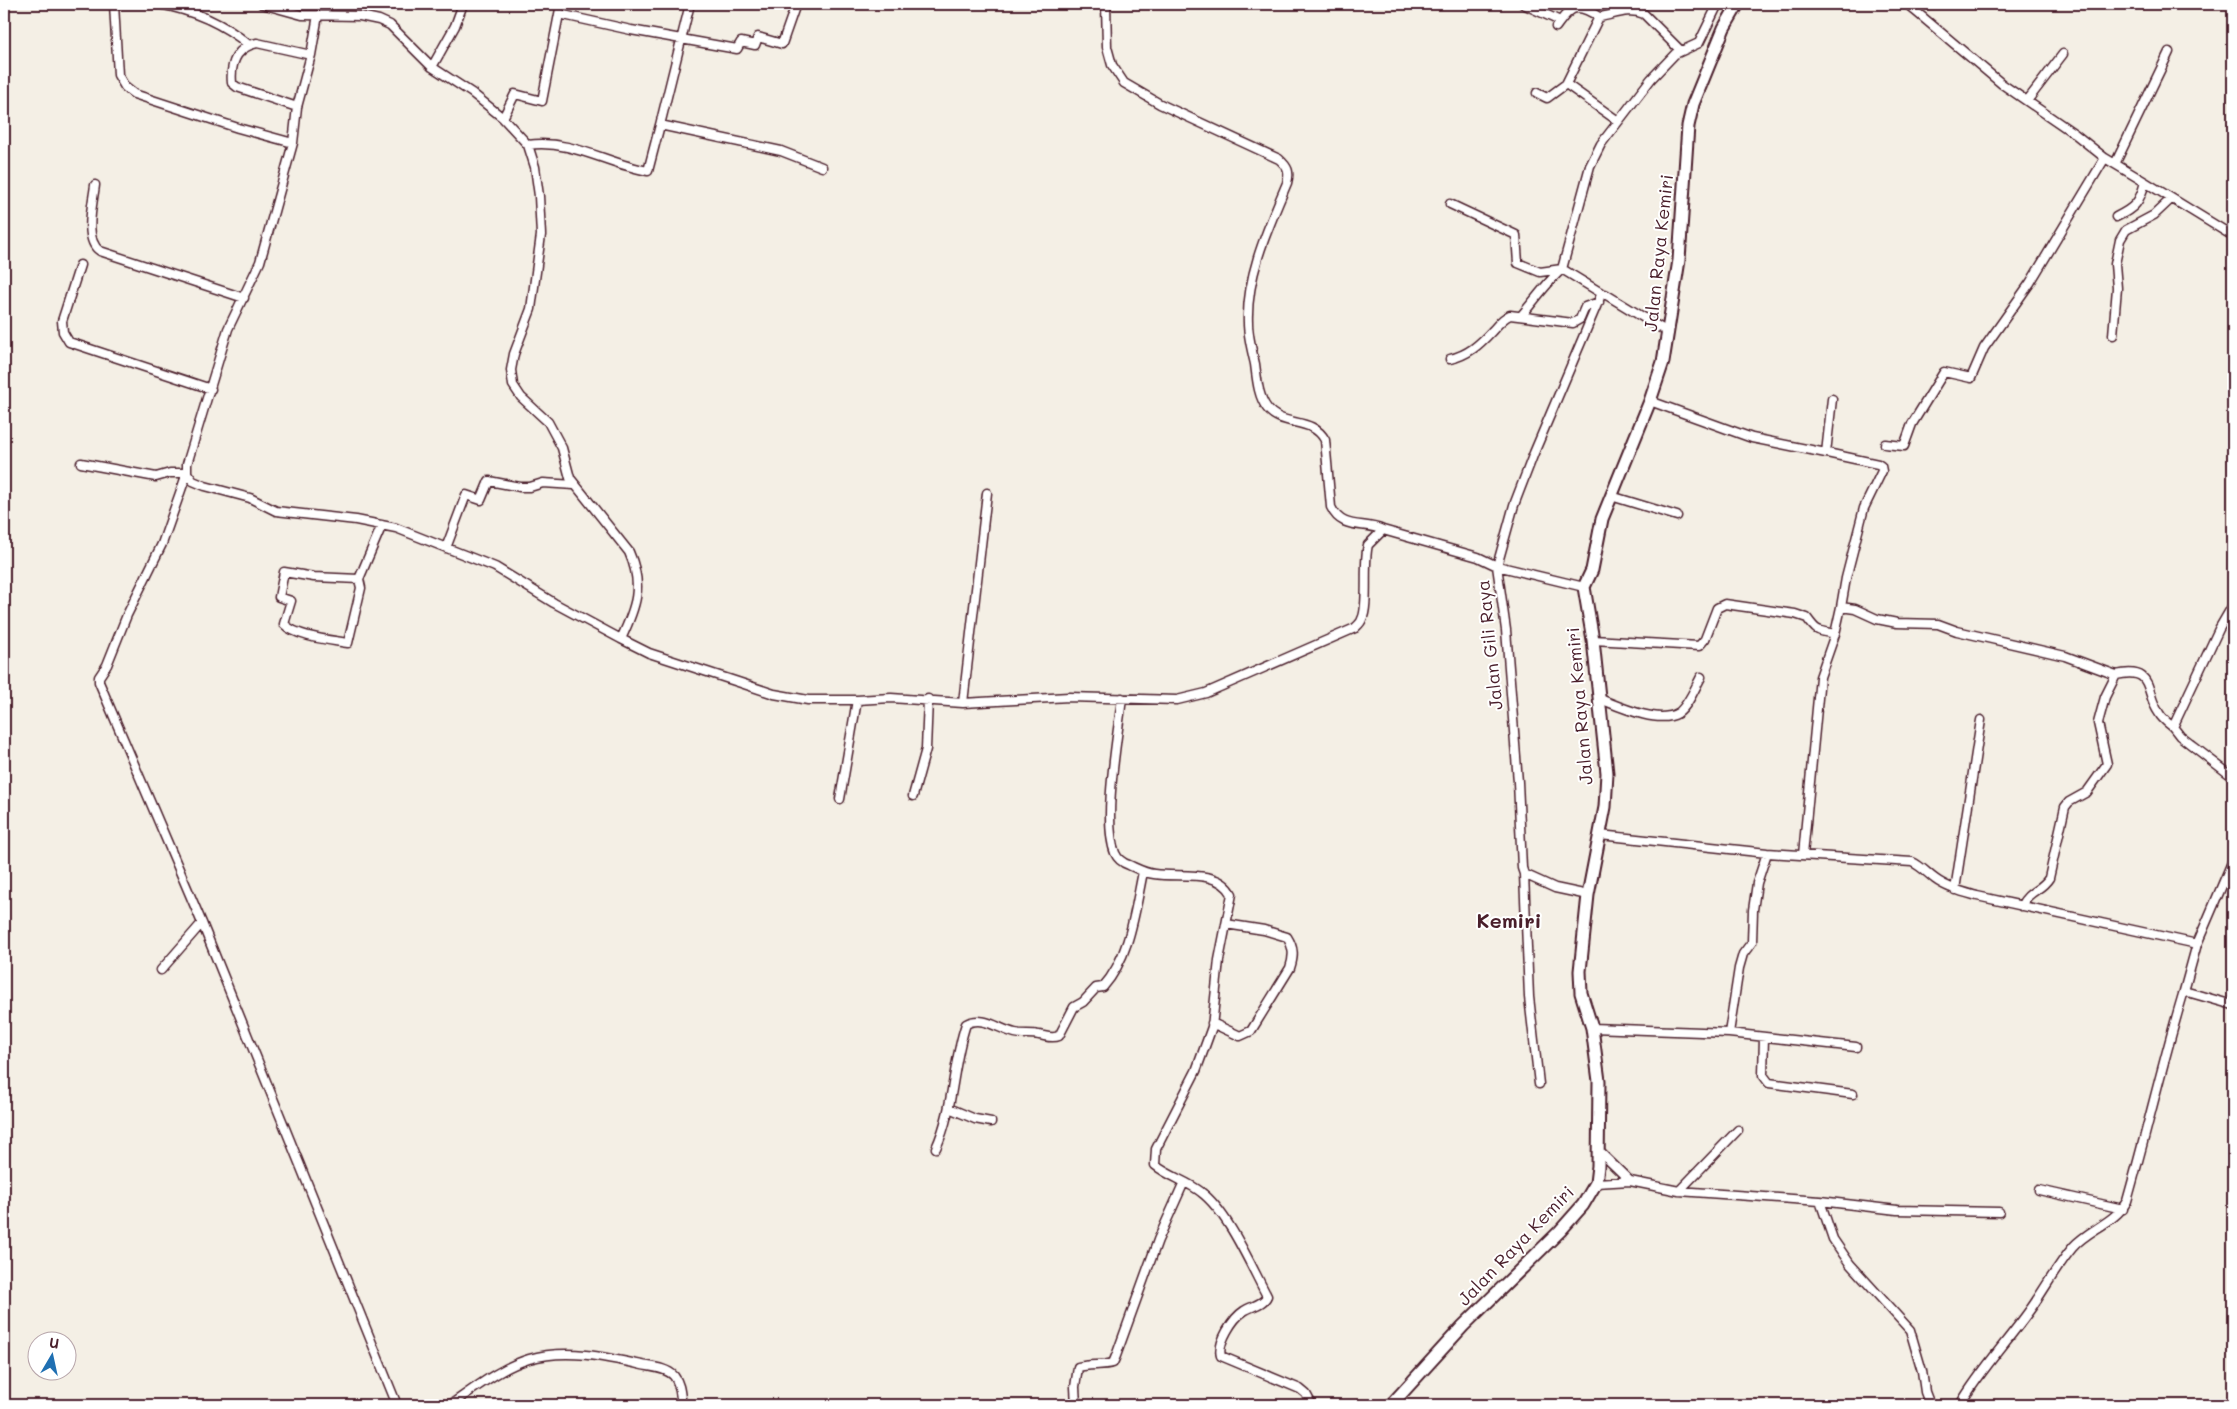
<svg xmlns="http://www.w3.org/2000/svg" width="2237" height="1409" viewBox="0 0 2237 1409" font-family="Mali,sans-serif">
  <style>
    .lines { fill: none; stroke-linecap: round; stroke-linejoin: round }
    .street-casing { stroke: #4a1f2b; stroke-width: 11 }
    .secondary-casing { stroke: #4a1f2b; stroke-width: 15 }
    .street { stroke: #fff; stroke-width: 8 }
    .secondary { stroke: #fff; stroke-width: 11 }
    .labels { text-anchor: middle; stroke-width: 4; stroke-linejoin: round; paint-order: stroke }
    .street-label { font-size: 18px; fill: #4a1f2b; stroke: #fff }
    .quarter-label { font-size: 20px; font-weight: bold; fill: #4a1f2b; stroke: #fff }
  </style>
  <rect width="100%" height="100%" fill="#f4efe5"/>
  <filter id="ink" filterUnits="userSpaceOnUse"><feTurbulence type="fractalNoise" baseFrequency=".02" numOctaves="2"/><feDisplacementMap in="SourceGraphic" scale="10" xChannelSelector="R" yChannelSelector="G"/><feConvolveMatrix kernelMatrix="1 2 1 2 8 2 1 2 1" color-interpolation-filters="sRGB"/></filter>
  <g filter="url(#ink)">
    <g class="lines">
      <g class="street-casing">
        <path id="street" d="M114,4L118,75L125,87L134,94L238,128L293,143
          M159,4C192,10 223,23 249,45
          M262,4L302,15L360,16L379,20L390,25L432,67L472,93L503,118L528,145L535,167L539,196L541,235L531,309L514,354L511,370L513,385L521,397L548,422L562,448L570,478L629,552C644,586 636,607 621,639L649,653L738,682L774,694L808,700H857L891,698L963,703L1069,697L1177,700L1206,693L1355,628C1357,626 1361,623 1362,619C1369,607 1363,563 1368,545L1383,530L1478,557L1497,566L1584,587
          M1106,4L1107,47L1112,65L1124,83L1160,104L1279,159C1288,167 1290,172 1287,183C1269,226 1246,275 1248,323C1248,336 1252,351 1255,364C1257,379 1258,396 1267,408C1282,428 1312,416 1325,440L1331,507C1342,531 1364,521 1383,530
          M1523,4L1560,21
          M1907,4L2002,84L2075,134L2105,158L2145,182C2140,202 2135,208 2116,217
          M559,14L631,30L737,49L741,42L755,45L758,37L782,44L796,4
          M318,15L311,55L297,107L293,143L260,262L228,329L187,464V473L193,481L205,486L250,498L276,511L356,520L396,528L495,567L554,603L621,639
          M1556,27C1571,6 1576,2 1599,17C1614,15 1628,7 1644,14L1681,51
          M432,67L455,26L463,4
          M1566,84L1599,17
          M1537,93L1547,98L1566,84L1618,121
          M2027,101L2063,54
          M297,107L237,87L232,83C230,63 237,47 257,43L311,55
          M503,118L515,94L542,101L561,4
          M660,125L690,4
          M528,145C572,139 607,164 648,171L660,125L781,151L822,167
          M2116,162L2169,52
          M2145,182L2233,236
          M95,185C93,203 83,240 100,251L244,298
          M1450,204L1516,235L1518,263L1540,272L1562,269L1603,294
          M80,265L62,321L63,332L69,342L211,389
          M1521,316C1535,300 1547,282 1562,269L1590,166L1601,144L1651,79L1675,54L1699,43L1718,4
          M2113,335L2117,288L2115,264L2120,240L2126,230L2154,215L2171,199
          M1450,359C1468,355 1479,345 1492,331C1498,325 1501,319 1510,315L1573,323L1580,319L1585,307L1599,302
          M1650,401L1752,438L1826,453L1832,399
          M1885,444L1904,446L1912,424L1944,372L1971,378L1984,348L2030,283L2105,158
          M1827,453L1878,464L1881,466L1882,471L1864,508L1846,578L1841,607
          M81,463L156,477L170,473H187L162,544L127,615L107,665L99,677V682L202,923L397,1405
          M1611,496L1677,516
          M446,548L466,495L481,500L489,481L520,487H530L543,483L574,485
          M359,579L314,577L284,572L279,597L291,601L284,624C296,637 331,640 348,643L361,588L359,579L382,525
          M2233,605L2219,629L2173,727L2180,736L2233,777
          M1593,640L1699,646L1705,639L1717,608L1725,604L1795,614L1807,618C1818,633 1817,630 1835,634
          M1122,698C1118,735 1102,821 1115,853C1118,860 1123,863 1129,865C1138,869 1145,873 1154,874C1179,878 1218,868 1232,894L1219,960L1212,1027L1196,1071L1156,1149L1155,1165C1168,1176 1187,1181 1201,1192C1228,1212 1251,1266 1267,1296C1263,1305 1251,1306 1244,1311C1233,1318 1217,1343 1221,1356L1300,1389L1306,1394L1312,1405
          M1600,699C1618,706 1659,725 1678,713C1688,706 1695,688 1701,677
          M963,703L987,493
          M913,796L926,749L928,699
          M840,799L857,700
          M1600,835L1767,853L1912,862C1921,866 1927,873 1935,879C1947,888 1963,892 1977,896L2197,944
          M1803,855L1820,677L1835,634L1841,607L1855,609L1877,619L1897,623L1938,624L1957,631L2065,656L2116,675
          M2233,860L2197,944L2184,991L2233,1005
          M1524,874L1529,997L1539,1084
          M1955,890L1981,720
          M1588,895L1555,888L1524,874L1522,868L1518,782L1506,630L1497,566L1514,505L1534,453L1601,295L1605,294L1669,333
          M2021,906C2029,890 2041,891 2049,878L2065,807L2069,802L2087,792L2107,764L2098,723L2105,697L2116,675C2156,666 2144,693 2159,713C2162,719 2168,723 2173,727
          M161,970L202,923
          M1212,1023L1240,1036L1251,1031L1290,968C1294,956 1294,948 1287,937L1264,930L1226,924
          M1592,1028L1729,1033L1856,1047
          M1729,1033L1739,968L1743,954L1752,942L1753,910L1757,883L1767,853
          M1764,1037L1763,1075L1769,1083L1853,1094
          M949,1108L975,1119L991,1122
          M936,1148C954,1109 952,1065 966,1024C983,1015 998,1029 1015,1033C1023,1035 1031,1033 1039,1035C1046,1036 1052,1039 1059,1036L1074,1007L1083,1002L1096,988L1103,987C1130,957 1135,910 1143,872
          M1599,1151L1630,1181
          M1596,1183L1630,1181L1679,1191L1820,1201L1897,1210L1999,1212
          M2039,1190L2123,1209
          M1679,1191L1738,1130
          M1820,1201L1833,1239L1850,1264L1910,1330L1922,1371L1925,1392L1930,1405
          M450,1405C475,1388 500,1368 529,1359C565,1348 606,1357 642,1365C652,1367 667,1368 674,1376C681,1385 680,1395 682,1405
          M1076,1405L1075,1387L1078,1367C1090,1364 1102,1366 1113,1363L1116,1356L1158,1240L1184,1182
          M1960,1405C1980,1370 2009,1340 2032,1307C2046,1287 2057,1266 2073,1247C2089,1229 2115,1223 2127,1201C2147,1131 2163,1060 2184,991"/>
      </g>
      <g class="secondary-casing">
        <path id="secondary" d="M1391,1405L1463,1326L1560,1231L1583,1205L1596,1183L1598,1166L1599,1081L1592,1028L1581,993L1580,971L1588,895L1605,807L1607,773L1593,640L1584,587L1592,570L1602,519L1650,401L1663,362L1679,260L1688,126L1693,104L1724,28L1738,4"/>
      </g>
      <use href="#street" class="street"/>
      <use href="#secondary" class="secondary"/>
    </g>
  </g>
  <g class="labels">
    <g class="street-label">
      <text transform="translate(1659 253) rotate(-84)" y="6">Jalan Raya Kemiri</text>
      <text transform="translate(1490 645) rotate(-96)" y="6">Jalan Gili Raya</text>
      <text transform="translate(1580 706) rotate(-95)" y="6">Jalan Raya Kemiri</text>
      <text transform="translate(1516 1246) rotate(-46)" y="6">Jalan Raya Kemiri</text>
    </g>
    <g class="quarter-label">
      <text x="1509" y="928">Kemiri</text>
    </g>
  </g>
  <rect width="2237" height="1409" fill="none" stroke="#fff" stroke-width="20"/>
  <rect x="10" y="10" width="2217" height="1389" fill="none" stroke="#4a1f2b" stroke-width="2" filter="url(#ink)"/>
  <g transform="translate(52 1356) rotate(9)"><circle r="24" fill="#ffffff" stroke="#b7a5aa"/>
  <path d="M0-4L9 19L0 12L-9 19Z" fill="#1f6fb2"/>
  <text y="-8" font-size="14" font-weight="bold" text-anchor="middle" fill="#4a1f2b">U</text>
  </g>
</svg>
